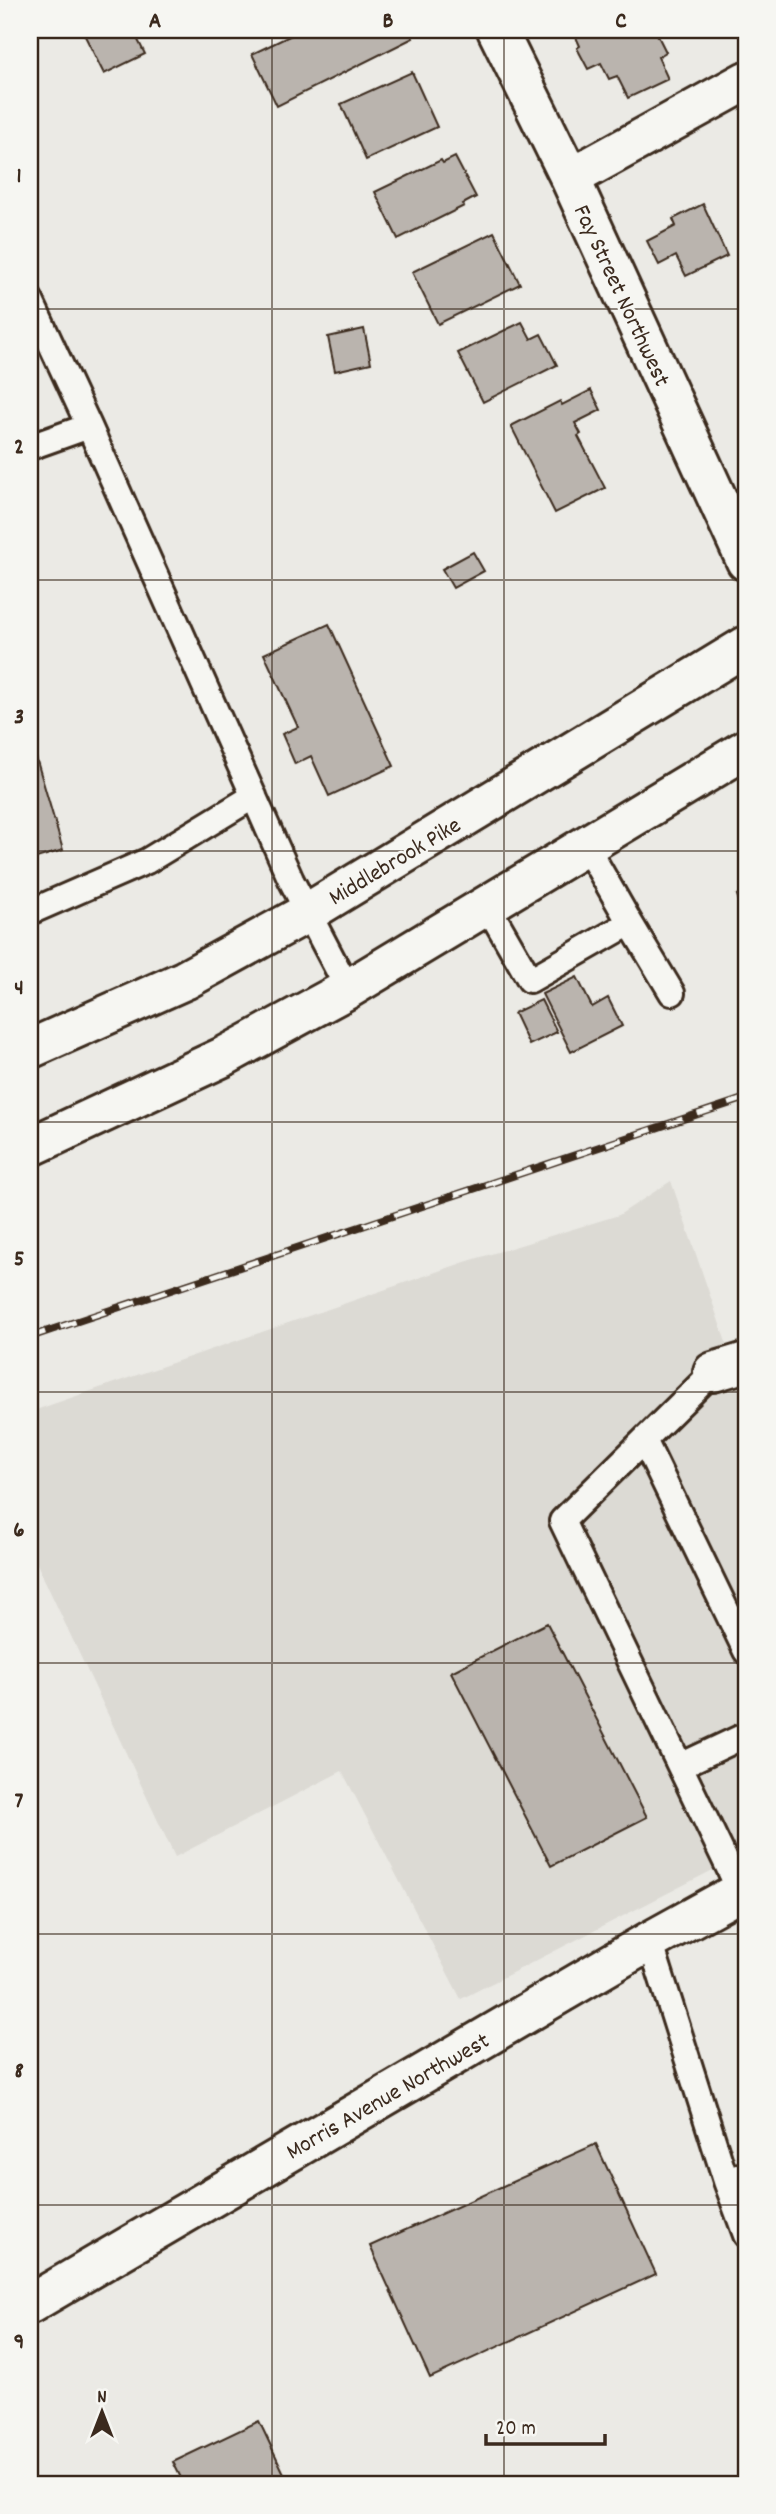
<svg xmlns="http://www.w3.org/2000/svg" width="776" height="2514" viewBox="0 0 776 2514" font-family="Dekko,sans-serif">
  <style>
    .built { fill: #dcdad4 }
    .building { fill: #bab4ae; stroke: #3b2a1e; stroke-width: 2 }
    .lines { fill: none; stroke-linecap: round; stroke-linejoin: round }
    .service-casing { stroke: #3b2a1e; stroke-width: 30 }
    .minor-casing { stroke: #3b2a1e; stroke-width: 44 }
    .secondary-casing { stroke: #3b2a1e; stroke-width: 44 }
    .service { stroke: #f6f6f2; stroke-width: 24 }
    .minor { stroke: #f6f6f2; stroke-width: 38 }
    .secondary { stroke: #f6f6f2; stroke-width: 38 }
    .rail-casing { stroke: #3b2a1e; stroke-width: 8 }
    .rail { stroke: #f6f6f2; stroke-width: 5; stroke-dasharray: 16; stroke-linecap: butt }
    .grid { fill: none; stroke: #3b2a1e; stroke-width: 2; stroke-opacity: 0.55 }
    .labels { text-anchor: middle; stroke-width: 5; stroke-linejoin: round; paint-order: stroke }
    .street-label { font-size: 24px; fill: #3b2a1e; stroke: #f6f6f2 }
    .neatline { fill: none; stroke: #3b2a1e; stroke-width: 2.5 }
    .grid-label { font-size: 23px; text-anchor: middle; font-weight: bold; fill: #3b2a1e }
  </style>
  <rect width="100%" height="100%" fill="#ebeae5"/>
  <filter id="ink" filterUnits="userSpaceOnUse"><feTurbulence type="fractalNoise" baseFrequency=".0143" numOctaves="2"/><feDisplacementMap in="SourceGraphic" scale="14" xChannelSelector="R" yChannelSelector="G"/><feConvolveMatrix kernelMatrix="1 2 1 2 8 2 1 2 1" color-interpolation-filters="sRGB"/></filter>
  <g filter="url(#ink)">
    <path class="built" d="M671,1181L746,1401V1853L461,1999L342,1771L175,1857L30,1549V1412L465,1262L619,1215Z"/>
    <path class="building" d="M82,30H133L145,54L104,74Z
      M302,30H409L413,38L277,106L252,54Z
      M585,30H655L666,52L658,57L668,79L628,98L617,76L609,79L601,63L588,69L577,48L580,46L575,35Z
      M412,72L437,127L366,160L341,104Z
      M455,157L476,197L463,204L464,206L398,239L375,192L441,160L443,163Z
      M703,204L727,256L686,276L676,256L659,265L647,241L676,226L673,219Z
      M494,232L520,284L438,324L412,272Z
      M522,322L531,339L541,334L557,365L483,402L458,353Z
      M364,329L371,363L335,371L328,337Z
      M591,390L601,410L575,423L581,434L578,436L605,488L555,513L511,426L560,401L562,405Z
      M473,552L484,571L453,588L442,569Z
      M329,624L394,766L329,796L311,756L295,764L282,734L298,727L264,654Z
      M30,737L63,850L30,860Z
      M746,893V922L737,895Z
      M577,977L592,1007L608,998L622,1026L571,1052L542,994Z
      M541,1000L557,1032L529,1045L514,1013Z
      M547,1623L647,1817L551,1866L451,1672Z
      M596,2144L656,2274L430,2378L370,2246Z
      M259,2421L289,2484H184L173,2462Z"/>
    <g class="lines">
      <g class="service-casing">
        <path id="service" d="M30,299L89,426L291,880L348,989
          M30,447L89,426
          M487,905L530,980L630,923L586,846
          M30,912L147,861L254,796
          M630,923L672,993
          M713,1372L562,1521L740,1891
          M644,1440L746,1651
          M680,1766L746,1735
          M650,1941L726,2181L746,2235
          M726,2181L746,2174"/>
      </g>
      <g class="minor-casing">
        <path id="minor" d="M497,30L570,178L746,561
          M570,178L746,81
          M713,1372L746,1362
          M30,2304L650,1941L746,1888"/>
      </g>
      <g class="secondary-casing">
        <path id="secondary" d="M30,1049L185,980L307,913L746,646
          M30,1147L223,1057L348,989L746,749"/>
      </g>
      <use href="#service" class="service"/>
      <use href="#minor" class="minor"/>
      <use href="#secondary" class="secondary"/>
      <g class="rail-casing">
        <path id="rail" d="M30,1337L746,1098"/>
      </g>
      <use href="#rail" class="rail"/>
    </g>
  </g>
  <path class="grid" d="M272,30V2484M504,30V2484M30,309H746M30,580H746M30,851H746M30,1122H746M30,1392H746M30,1663H746M30,1934H746M30,2205H746"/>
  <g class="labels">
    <g class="street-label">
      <text transform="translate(623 295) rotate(65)" y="8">Fay Street Northwest</text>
      <text transform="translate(394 860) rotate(-31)" y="8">Middlebrook Pike</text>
      <text transform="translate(387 2095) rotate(-30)" y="8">Morris Avenue Northwest</text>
    </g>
  </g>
  <rect width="776" height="2514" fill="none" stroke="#f6f6f2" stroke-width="77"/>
  <g transform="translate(102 2412)" stroke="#f6f6f2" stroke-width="5" paint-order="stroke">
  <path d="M0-5L12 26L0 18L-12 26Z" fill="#3b2a1e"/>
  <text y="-10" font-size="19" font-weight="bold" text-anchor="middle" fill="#3b2a1e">N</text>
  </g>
  <path d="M486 2434v10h119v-10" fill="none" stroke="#3b2a1e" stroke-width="3.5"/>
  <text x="496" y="2434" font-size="21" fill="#3b2a1e" stroke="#f6f6f2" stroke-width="5" paint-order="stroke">20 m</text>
  <rect x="38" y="38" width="700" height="2438" class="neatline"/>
  <g class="grid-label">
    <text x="155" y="27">A</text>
    <text x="388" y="27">B</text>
    <text x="621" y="27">C</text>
    <text x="19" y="182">1</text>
    <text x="19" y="453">2</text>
    <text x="19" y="723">3</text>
    <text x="19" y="994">4</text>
    <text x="19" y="1265">5</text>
    <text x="19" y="1536">6</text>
    <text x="19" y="1807">7</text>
    <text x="19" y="2077">8</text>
    <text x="19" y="2348">9</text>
  </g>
</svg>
